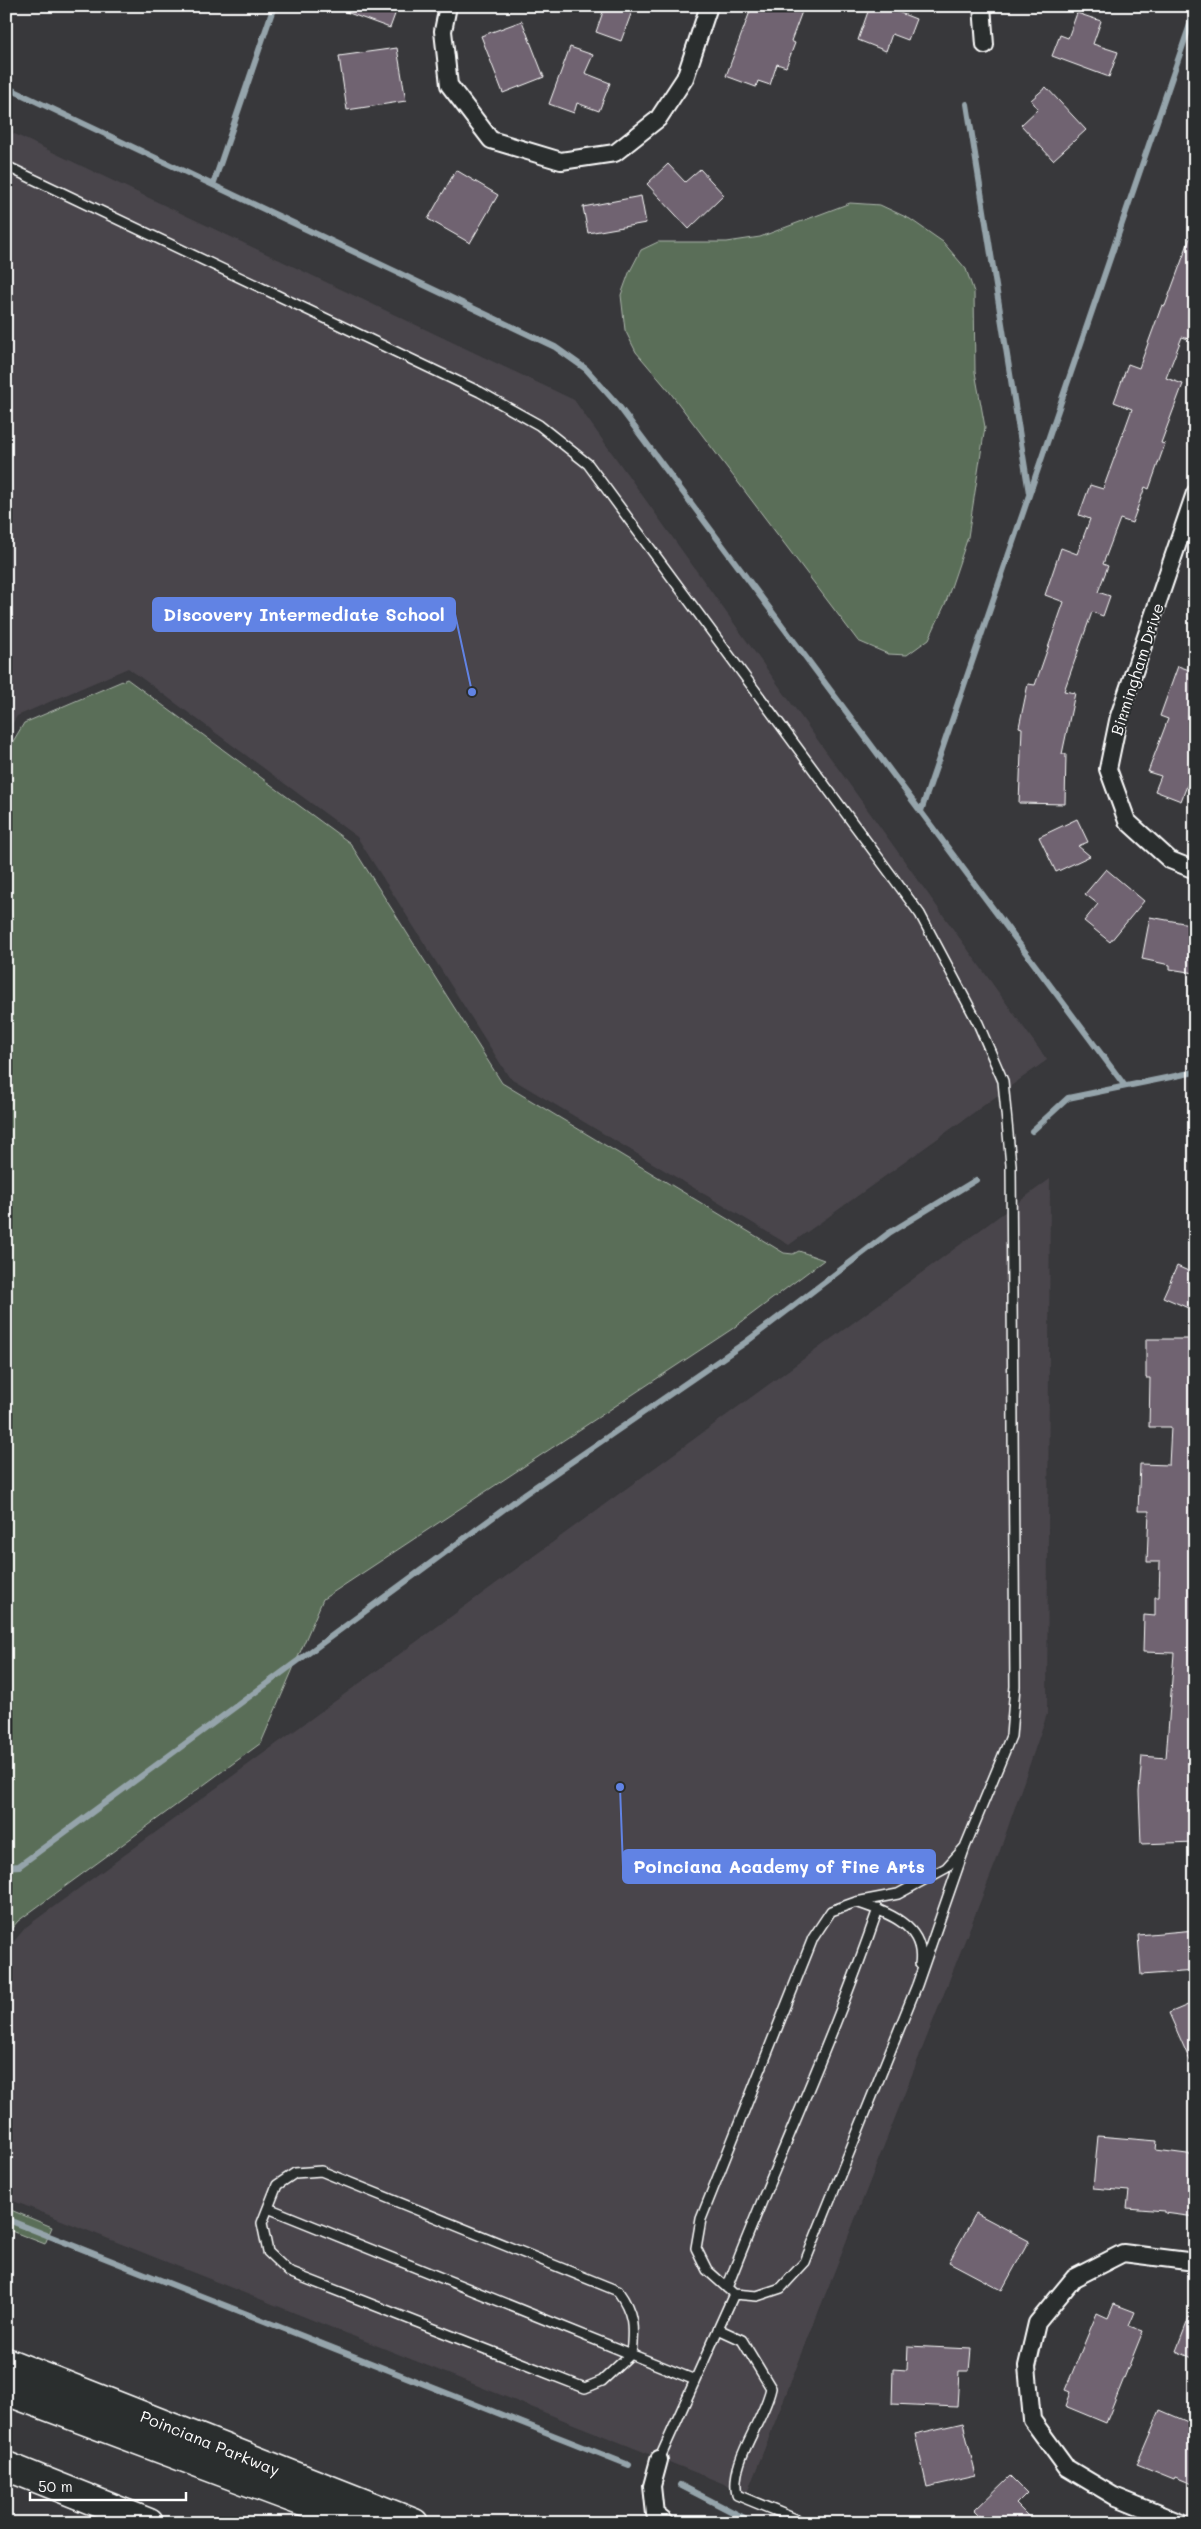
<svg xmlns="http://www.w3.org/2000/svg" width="1201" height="2529" viewBox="0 0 1201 2529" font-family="Mali,sans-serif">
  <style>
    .built { fill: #49454b }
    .green { fill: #5a6e58; stroke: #acb6ac }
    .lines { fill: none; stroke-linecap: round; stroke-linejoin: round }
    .stream { stroke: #95a4ab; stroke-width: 6 }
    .building { fill: #706371; stroke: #fff }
    .service-casing { stroke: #fff; stroke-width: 12 }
    .minor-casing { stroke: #fff; stroke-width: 20 }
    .motorway-casing { stroke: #fff; stroke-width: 31 }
    .service { stroke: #2a2d2e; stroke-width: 9 }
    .minor { stroke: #2a2d2e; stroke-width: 16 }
    .motorway { stroke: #2a2d2e; stroke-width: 28 }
    .labels { text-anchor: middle; stroke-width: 4; stroke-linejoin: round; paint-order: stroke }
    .street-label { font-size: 16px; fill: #fff; stroke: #2a2d2e }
    .leader { fill: none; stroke: #6183e4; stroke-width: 2 }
    .callout-dot { fill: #6183e4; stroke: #2a2d2e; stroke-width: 2 }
    .callout { fill: #6183e4; stroke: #6183e4; stroke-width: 2 }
    .callout-label { font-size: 18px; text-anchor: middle; font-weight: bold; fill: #fff }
  </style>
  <rect width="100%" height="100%" fill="#38383b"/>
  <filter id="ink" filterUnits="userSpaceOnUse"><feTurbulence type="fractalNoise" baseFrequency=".02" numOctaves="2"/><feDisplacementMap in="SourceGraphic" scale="10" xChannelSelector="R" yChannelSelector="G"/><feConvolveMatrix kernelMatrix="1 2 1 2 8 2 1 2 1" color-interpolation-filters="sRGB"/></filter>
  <g filter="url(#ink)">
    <path class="built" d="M6,130L574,400L1047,1060L789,1245L509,1077L357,837L128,668L17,716L6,734Z
      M1050,1179L1047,1714L997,1859L747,2493L6,2198V1951L26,1927Z"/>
    <path class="green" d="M850,203L880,205L910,219L943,242L966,269L974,292L975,372L985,427L968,537L946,602L929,639L907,655L888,654L858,641L669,391L636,352L625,330L621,295L629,273L641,250L658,242H727L760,237Z
      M127,679L350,843L502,1083L784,1253L793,1254L799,1251L824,1260L732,1329L323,1599L261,1743L18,1921L6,1935V753L24,723Z
      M6,2208L52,2227L45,2244L6,2229Z"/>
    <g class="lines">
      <path class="stream" d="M6,87L555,347L586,369L618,405L1125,1086
        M967,104L1029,493
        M213,185L274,6
        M921,811L1195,10
        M1032,1131L1068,1098L1195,1072
        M6,1867L19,1866L526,1493L746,1342L889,1233L976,1180
        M6,2219L629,2465
        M680,2485L754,2523"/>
    </g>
    <path class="building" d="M335,6H398L390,28L335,8Z
      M605,6H634L621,41L596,32Z
      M752,6H804L791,41L795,43L786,67L777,64L770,85L758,81L756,87L726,76Z
      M870,6H882L916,19L908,40L892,34L886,51L858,40Z
      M1077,13L1101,21L1093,44L1118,52L1109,77L1052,56L1060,35L1068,38Z
      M522,21L544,77L503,93L481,36Z
      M570,47L593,55L585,73L610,83L599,111L577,103L574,113L549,104Z
      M397,48L406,101L347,110L339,56Z
      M1046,87L1086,130L1053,160L1021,125L1038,109L1031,100Z
      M668,164L685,182L700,169L724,195L689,229L647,184Z
      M456,170L498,195L470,243L428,219Z
      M641,196L646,223L588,233L583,207Z
      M1193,230H1195V341L1182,337L1166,378L1183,384L1161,443L1165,444L1149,489L1145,487L1132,523L1120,519L1103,564L1108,566L1098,592L1110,596L1103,616L1092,612L1064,691L1075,693L1062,754H1066L1065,804L1019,803L1022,728L1019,727L1028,684L1035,685L1064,602L1045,595L1061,548L1077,554L1090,519L1079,515L1090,485L1103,489L1132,409L1114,402L1128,364L1139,368L1162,305L1165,306Z
      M1178,666L1195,672V765L1181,801L1155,791L1161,776L1148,772L1168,719L1160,716Z
      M1077,819L1088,842L1078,846L1090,856L1056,872L1039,837Z
      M1106,869L1144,901L1110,942L1084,921L1098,904L1085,894Z
      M1150,917L1195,925V973L1170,969V965L1142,959Z
      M1177,1266L1195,1274V1311L1163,1297Z
      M1146,1339H1195V1842L1141,1844L1139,1792L1142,1756L1166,1758L1174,1653L1143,1652L1144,1615L1155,1616V1597H1159L1160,1562H1147L1149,1511H1138L1140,1464L1169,1465L1171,1427H1149L1150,1378H1146Z
      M1195,1930V1971L1141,1975L1138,1935Z
      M1195,2002V2072L1169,2013Z
      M1098,2136L1157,2141L1156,2150L1195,2155V2217L1165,2213V2211L1127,2208L1129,2191L1093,2188Z
      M976,2213L1029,2241L1002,2290L949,2262Z
      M1114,2304L1135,2312L1129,2326L1143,2331L1106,2423L1065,2406L1070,2392L1065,2390L1097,2313L1108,2318Z
      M1194,2305L1195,2306V2359L1176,2351Z
      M908,2346L971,2349L969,2371H959L957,2407L892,2404L893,2369L907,2370Z
      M1160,2410L1195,2425V2485L1175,2477L1174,2479L1137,2464Z
      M963,2423L976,2476L927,2487L915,2434Z
      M1010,2476L1027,2493L1016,2504L1035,2523H986L974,2511Z"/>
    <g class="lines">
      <g class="service-casing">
        <path id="service" d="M6,166L480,392L539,425L588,464L920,914L978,1023L1003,1081L1011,1165L1015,1686L1011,1736L965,1847L917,1985L805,2262L781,2288L757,2296L734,2294L707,2270L696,2248L701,2219L813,1938L831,1911L856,1902L898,1894L946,1868L965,1847
          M856,1902C886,1912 926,1925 920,1964
          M321,2171L618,2291C634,2313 634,2327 631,2354L602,2381L585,2388L289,2272L268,2252L262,2223L277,2185L295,2173Z
          M268,2208L695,2380
          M727,2288C776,2161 834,2038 878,1909
          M718,2329L742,2340L771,2388C764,2422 729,2461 737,2495L805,2523
          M659,2460L734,2294"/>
      </g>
      <g class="minor-casing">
        <path id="minor" d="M448,6L443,31L449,85L491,140L561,161L615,153L658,119L685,78L709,6
          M982,6L985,45
          M1195,493L1119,716L1108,769L1127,821L1170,860L1195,870
          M659,2460L652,2486L655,2514L666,2523
          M1181,2523L1114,2496L1067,2468L1032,2420L1027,2366L1037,2323L1074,2278L1123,2253L1195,2262"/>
      </g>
      <g class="motorway-casing">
        <path id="motorway" d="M6,2362L414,2523
          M6,2391L359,2523
          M6,2466L149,2523"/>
      </g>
      <use href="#service" class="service"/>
      <use href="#minor" class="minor"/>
      <use href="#motorway" class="motorway"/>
    </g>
  </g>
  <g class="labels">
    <g class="street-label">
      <text transform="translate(1137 669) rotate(-72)" y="6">Birmingham Drive</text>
      <text transform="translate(210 2443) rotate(22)" y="6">Poinciana Parkway</text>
    </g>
  </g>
  <path class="leader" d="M472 692L455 614M620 1787L623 1867"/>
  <g class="callout-dot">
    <circle cx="472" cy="692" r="5"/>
    <circle cx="620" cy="1787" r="5"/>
  </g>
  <g class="callout">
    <rect x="153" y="598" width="302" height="33" rx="5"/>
    <rect x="623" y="1850" width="312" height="33" rx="5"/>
  </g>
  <g class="callout-label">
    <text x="304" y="621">Discovery Intermediate School</text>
    <text x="779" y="1873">Poinciana Academy of Fine Arts</text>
  </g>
  <rect width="1201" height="2529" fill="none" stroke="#2a2d2e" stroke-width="25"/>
  <rect x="12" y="12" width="1176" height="2504" fill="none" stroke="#fff" stroke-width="2" filter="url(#ink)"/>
  <path d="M30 2492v8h156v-8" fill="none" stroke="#ffffff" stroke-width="2.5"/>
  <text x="38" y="2492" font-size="15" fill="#ffffff" stroke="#2a2d2e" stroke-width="4" paint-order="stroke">50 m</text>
</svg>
